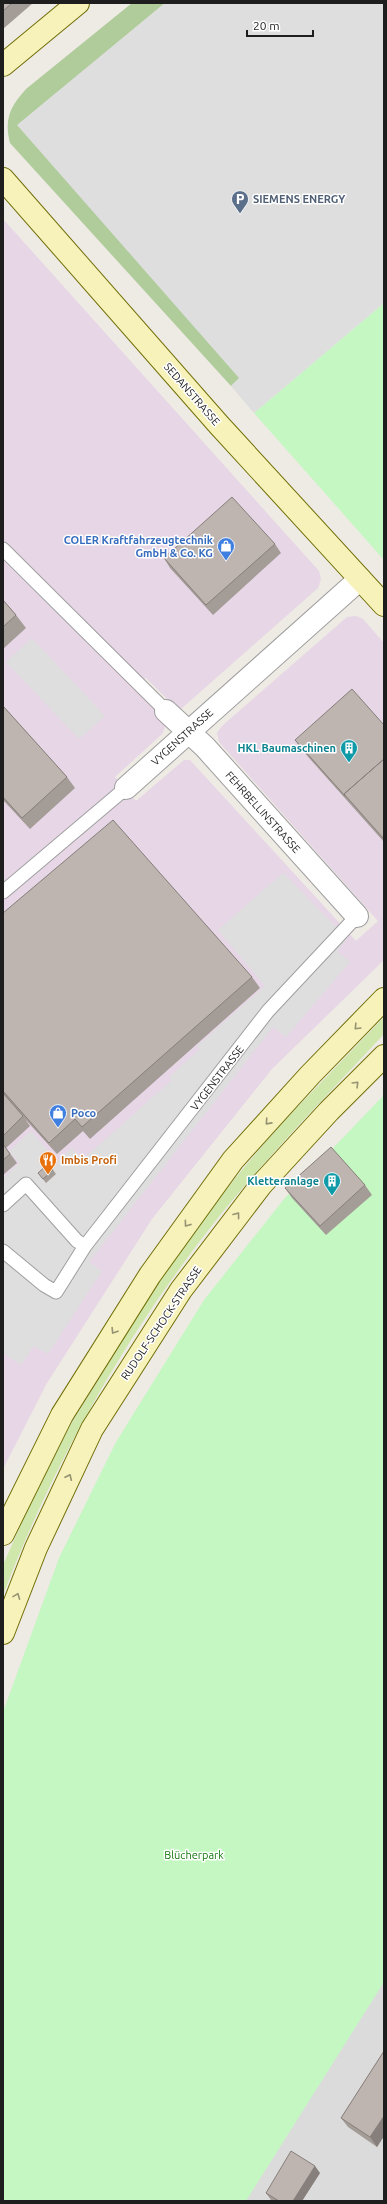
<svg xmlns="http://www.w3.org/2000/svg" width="387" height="2204" viewBox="0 0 387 2204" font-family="Ubuntu,sans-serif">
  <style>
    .residential { fill: #dcdbdb }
    .industrial { fill: #e7d6e6 }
    .grass { fill: #d0e7ab }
    .forest { fill: #afcc9a }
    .park { fill: #c5f7c2 }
    .parking { fill: #dedede }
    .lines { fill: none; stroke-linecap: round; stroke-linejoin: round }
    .lane-casing { stroke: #9f9f9f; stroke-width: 15 }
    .street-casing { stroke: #9f9f9f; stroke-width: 24 }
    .secondary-casing { stroke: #716f08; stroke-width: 24 }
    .lane { stroke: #fff; stroke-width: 13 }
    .street { stroke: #fff; stroke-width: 22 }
    .secondary { stroke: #f7f2b9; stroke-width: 22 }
    .wall { fill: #a49c97 }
    .shaded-wall { fill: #867f7b }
    .building { fill: #bfb5b0; stroke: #867f7b }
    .oneway { stroke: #959373 }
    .labels { text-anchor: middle; stroke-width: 3; stroke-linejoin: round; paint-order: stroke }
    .service-label { font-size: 11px; font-weight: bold; fill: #4e5e75; stroke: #fff; text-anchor: start }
    .street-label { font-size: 11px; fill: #1e1e1e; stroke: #fff }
    .shop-label { font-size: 11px; font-weight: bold; fill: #366cbe; stroke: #fff; text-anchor: end }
    .culture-label { font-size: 11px; font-weight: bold; fill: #0d838f; stroke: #fff; text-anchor: end }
    .food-label { font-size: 11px; font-weight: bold; fill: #c56008; stroke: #fff; text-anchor: start }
    .park-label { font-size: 11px; fill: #14780f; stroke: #fff }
  </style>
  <rect width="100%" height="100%" fill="#eeeae4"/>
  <path class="residential" d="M384,1981V2201H245Z"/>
  <path class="industrial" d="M3,219L319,571L321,579L318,588L181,709L178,710L146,678L134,688L164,720L165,727L162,734L115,777L136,801L184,760H190L356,941L378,921L219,742L217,733L222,726L347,617L356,616L363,619L384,643V960L272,1069L152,1219L47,1383L3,1469Z"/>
  <path class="grass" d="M384,1017V1034C325,1098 263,1160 210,1228C124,1338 53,1464 3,1595V1565L34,1495L71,1424L160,1280L201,1221L241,1171L283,1122Z"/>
  <path class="forest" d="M132,3H165L18,125L240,378L231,386L10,143C4,119 10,107 26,89Z"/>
  <path class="park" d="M384,303V560L254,413Z
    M384,1095V1982L246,2201H3V1712L59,1558L116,1442L204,1300L284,1199Z"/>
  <path class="parking" d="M165,3H384V303L254,413L231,386L239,378L17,125Z
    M32,638L105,716L79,739L6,662Z
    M283,873L347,938L337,951L350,962L286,1037L273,1027L89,1262L102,1271L48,1354L34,1346L21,1365L3,1353V1178L19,1163L9,1151L31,1131L57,1161L72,1148L82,1160L172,1080L169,1077L200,1049L197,1046L265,986L218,930Z"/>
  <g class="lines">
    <g class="lane-casing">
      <path id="lane" d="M3,549L166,711
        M3,892L126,788
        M3,1205L26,1184L77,1241L85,1246
        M3,1251L44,1285L56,1292L85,1246L268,1011L357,916"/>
    </g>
    <g class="street-casing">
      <path id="street" d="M166,711L205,747L357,916
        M126,788L360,579"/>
    </g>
    <g class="secondary-casing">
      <path id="secondary" d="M3,65L78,3
        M3,179L219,425L384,605
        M3,1534L62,1415L150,1275L233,1160L310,1075L384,999
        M3,1633L36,1548L92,1429L181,1290L261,1185L329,1111L384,1056"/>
    </g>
    <use href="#lane" class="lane"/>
    <use href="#street" class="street"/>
    <use href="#secondary" class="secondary"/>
  </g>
  <path class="wall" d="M3,3H33L3,29Z
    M275,544L281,553L213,615L170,568L164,558Z
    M3,600L16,615L26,628L3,649Z
    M3,706L67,777L75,788L30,829L3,800Z
    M384,725V842L302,750L295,740Z
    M3,913L252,977L260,988L90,1139L83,1131L57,1154L25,1119L30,1126L6,1148L17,1163L3,1175Z
    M53,1170L56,1174L46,1183L38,1173Z
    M365,1185L372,1195L326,1235L292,1198L285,1188Z
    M384,2051V2136L377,2147L348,2127L341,2118Z
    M320,2173L302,2201H273L271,2200L266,2193Z"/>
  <path class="shaded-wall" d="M384,2116V2136L377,2147L370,2137Z
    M315,2166L320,2173L302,2201H293Z"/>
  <path class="building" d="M3,3H12L3,11Z
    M232,497L275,544L206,605L164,558Z
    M3,600L16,615L3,627Z
    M352,689L384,725V759L344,794L345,796L295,740Z
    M3,706L67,777L22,818L3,797Z
    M384,759V839L344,794Z
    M113,820L252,977L82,1127L75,1119L49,1143L3,1091V913Z
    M3,1093L23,1116L3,1136Z
    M3,1144L10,1154L3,1160Z
    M331,1147L365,1185L320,1226L285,1188Z
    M48,1164L53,1170L43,1179L38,1173Z
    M384,2051V2116L370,2137L341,2118Z
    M291,2151L315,2166L293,2201H279L266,2193Z"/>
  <defs><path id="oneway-chevron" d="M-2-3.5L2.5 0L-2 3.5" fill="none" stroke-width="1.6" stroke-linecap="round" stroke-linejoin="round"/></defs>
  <g class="oneway">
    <use href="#oneway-chevron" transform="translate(357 1027) rotate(134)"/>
    <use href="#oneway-chevron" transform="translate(356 1084) rotate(-45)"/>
    <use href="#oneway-chevron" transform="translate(268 1122) rotate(132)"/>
    <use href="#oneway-chevron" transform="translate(237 1215) rotate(-53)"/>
    <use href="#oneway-chevron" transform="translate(187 1224) rotate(126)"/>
    <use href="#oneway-chevron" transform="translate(114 1331) rotate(122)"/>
    <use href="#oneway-chevron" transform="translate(69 1477) rotate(-65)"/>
    <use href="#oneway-chevron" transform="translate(17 1596) rotate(-69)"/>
  </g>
  <defs>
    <g id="parking-pin" transform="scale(0.9)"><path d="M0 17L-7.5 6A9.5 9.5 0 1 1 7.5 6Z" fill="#5c6f8a" stroke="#fff"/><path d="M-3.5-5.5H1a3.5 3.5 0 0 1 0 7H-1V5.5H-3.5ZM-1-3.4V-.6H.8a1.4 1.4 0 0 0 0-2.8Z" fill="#fff"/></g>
    <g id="shop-pin" transform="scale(0.9)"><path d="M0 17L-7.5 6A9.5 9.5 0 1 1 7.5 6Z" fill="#3f7fe0" stroke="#fff"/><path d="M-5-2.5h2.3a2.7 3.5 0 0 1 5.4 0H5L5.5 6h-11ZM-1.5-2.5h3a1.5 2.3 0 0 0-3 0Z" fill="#fff"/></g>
    <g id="building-pin" transform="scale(0.9)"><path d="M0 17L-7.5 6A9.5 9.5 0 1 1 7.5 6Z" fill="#0f9aa8" stroke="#fff"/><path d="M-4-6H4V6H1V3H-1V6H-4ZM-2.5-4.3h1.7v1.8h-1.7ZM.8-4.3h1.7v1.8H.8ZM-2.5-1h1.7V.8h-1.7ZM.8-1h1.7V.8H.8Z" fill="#fff"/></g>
    <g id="restaurant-pin" transform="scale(0.9)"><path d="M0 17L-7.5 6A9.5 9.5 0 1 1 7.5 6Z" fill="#e8710a" stroke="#fff"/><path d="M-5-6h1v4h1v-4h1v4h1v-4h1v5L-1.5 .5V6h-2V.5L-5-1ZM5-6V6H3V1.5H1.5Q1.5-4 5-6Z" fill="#fff"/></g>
  </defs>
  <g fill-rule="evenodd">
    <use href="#parking-pin" x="240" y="199"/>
    <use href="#shop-pin" x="226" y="546"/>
    <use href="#building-pin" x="349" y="748"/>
    <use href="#shop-pin" x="58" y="1113"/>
    <use href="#restaurant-pin" x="48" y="1160"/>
    <use href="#building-pin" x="332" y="1181"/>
  </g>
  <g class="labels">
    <g class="service-label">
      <text x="253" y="203">SIEMENS ENERGY</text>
    </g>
    <g class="street-label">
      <text transform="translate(192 394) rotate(49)" y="4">SEDANSTRASSE</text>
      <text transform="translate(182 737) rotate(-42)" y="4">VYGENSTRASSE</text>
      <text transform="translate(263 812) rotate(48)" y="4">FEHRBELLINSTRASSE</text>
      <text transform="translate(217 1078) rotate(-52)" y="4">VYGENSTRASSE</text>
      <text transform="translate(161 1323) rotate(-56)" y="4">RUDOLF-SCHOCK-STRASSE</text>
    </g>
    <g class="shop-label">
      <text x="213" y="544">COLER Kraftfahrzeugtechnik<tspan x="213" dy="13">GmbH &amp; Co. KG</tspan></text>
      <text x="71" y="1117" text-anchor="start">Poco</text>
    </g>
    <g class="culture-label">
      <text x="336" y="752">HKL Baumaschinen</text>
      <text x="319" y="1185">Kletteranlage</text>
    </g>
    <g class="food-label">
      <text x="61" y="1164">Imbis Profi</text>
    </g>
    <g class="park-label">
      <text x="194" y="1859">Blücherpark</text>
    </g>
  </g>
  <rect width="387" height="2204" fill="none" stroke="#1e1e1e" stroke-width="8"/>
  <path d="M247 30v6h66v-6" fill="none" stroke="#1e1e1e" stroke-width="2"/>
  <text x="253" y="30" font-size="12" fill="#1e1e1e" stroke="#ffffff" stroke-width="3" paint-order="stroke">20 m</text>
</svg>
